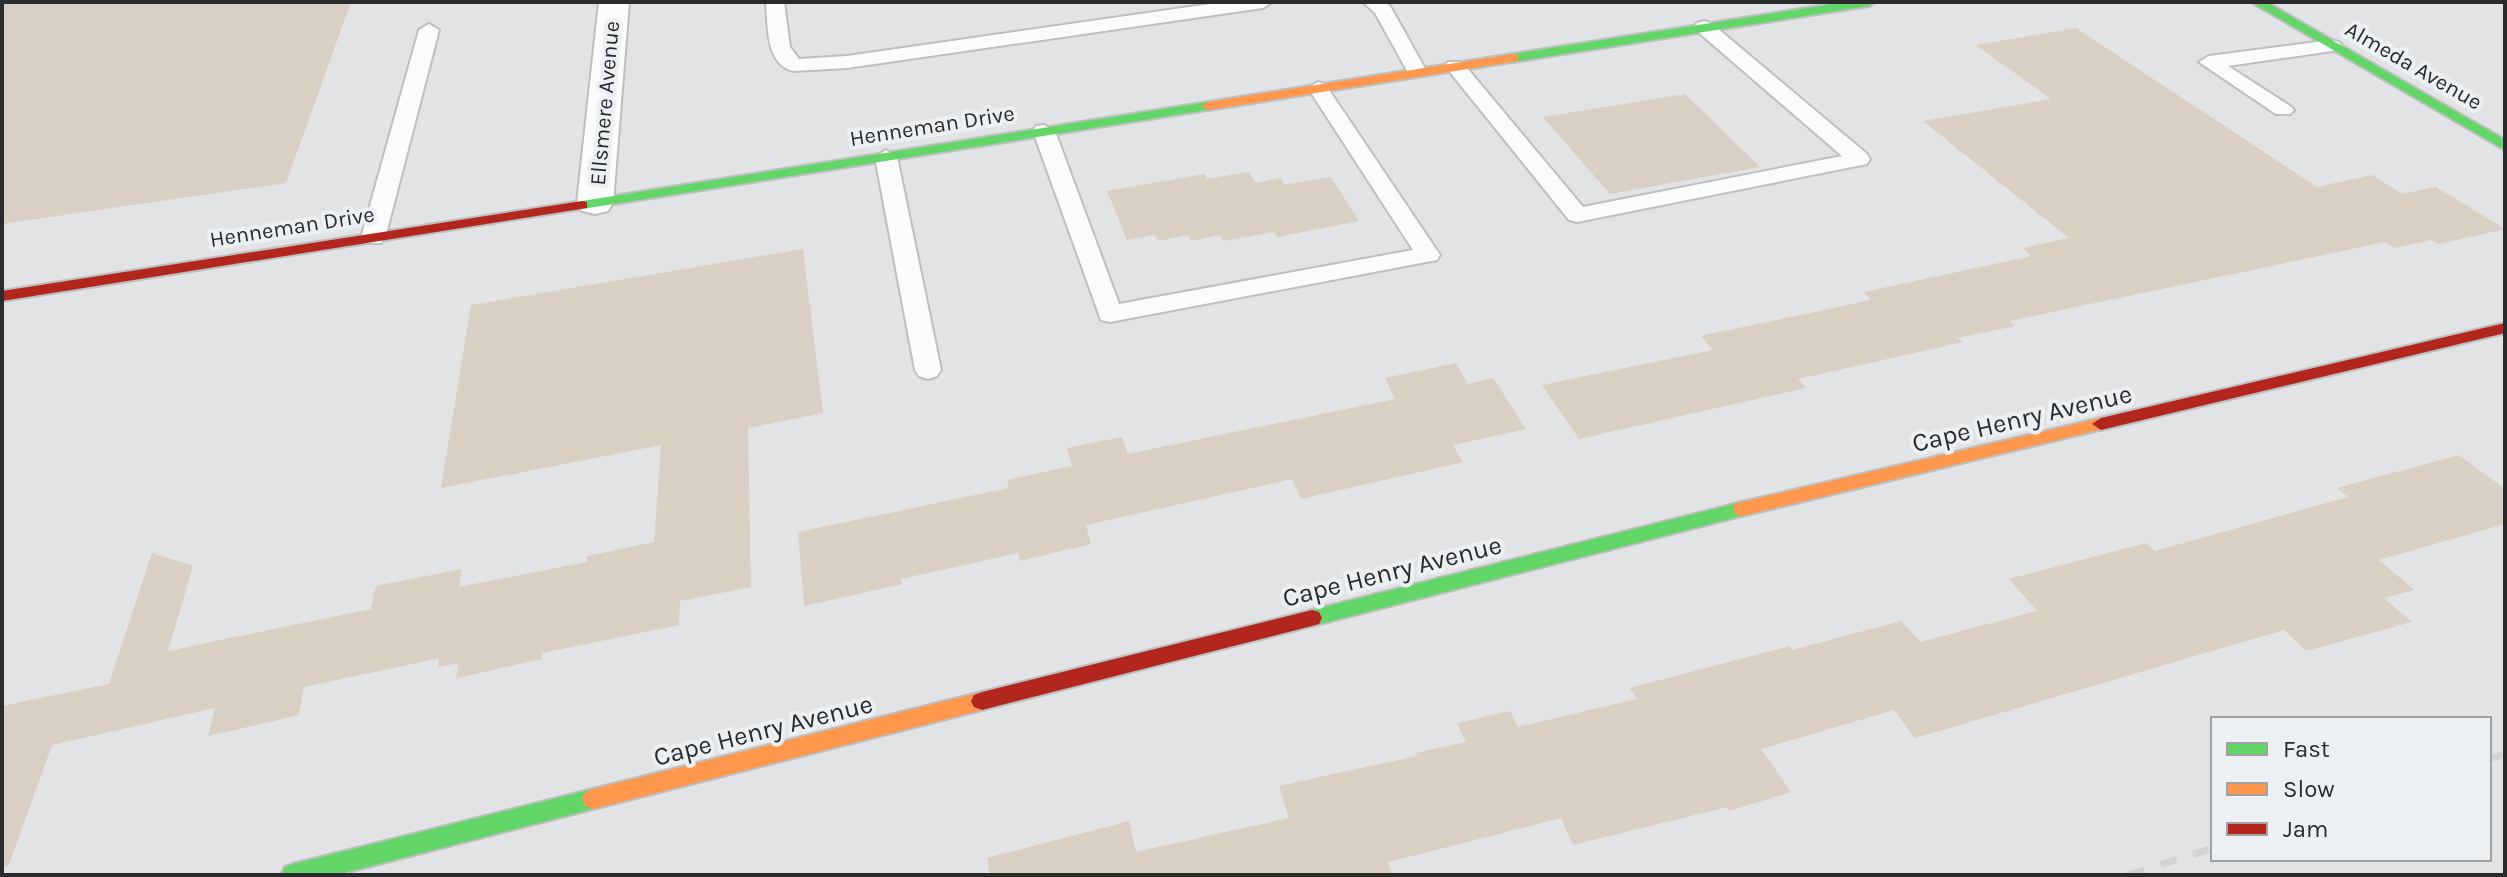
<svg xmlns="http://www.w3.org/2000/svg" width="2507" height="877" viewBox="0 0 2507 877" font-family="Karla,sans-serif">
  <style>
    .building { fill: #d9cfc3 }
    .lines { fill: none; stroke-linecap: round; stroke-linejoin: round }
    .lane-casing { stroke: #bebfc1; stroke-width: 4 }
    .street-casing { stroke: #bebfc1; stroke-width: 4 }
    .fast-casing { stroke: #bebfc1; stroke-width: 4 }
    .slow-casing { stroke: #bebfc1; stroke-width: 4 }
    .jam-casing { stroke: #bebfc1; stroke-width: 4 }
    .lane { fill: #fafbfb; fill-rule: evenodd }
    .street { fill: #fafbfb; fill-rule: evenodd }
    .fast { fill: #63d668; fill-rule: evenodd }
    .slow { fill: #ff974d; fill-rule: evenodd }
    .jam { fill: #b3261e; fill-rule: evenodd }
    .rail { stroke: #d3d3d3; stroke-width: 7; stroke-dasharray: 17 17; stroke-linecap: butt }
    .labels { text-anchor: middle; stroke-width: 8; stroke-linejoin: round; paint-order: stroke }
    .far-street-label { font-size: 22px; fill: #2a2b2c; stroke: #edf0f3 }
    .street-label { font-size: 26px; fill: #2a2b2c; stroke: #edf0f3 }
  </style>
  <rect width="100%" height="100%" fill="#e1e3e5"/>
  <path class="building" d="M2,2H351L286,183L2,224Z
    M2076,28L2317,187L2372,175L2402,194L2436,187L2505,229L2439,244L2431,240L2394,248L2385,242L2009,321L2015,326L1958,338L1963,342L1798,379L1806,388L1579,439L1542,385L1713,350L1701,336L1871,300L1864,292L2032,256L2022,248L2069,238L1923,121L2051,99L1976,45Z
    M1685,94L1760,167L1610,194L1543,117Z
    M1249,172L1256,183L1281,178L1284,185L1331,177L1359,221L1277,237L1274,232L1223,241L1220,235L1191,241L1188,235L1158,241L1155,235L1127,240L1107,191L1205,174L1207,179Z
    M803,249L823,413L748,428L751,587L680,601L679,625L542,653V659L456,678L459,663L438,667L439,658L304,687L299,715L208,736L215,708L52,745L8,867L2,866V706L109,684L152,553L193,566L168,651L371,609L376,586L462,569L459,587L587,562V556L654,542L661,445L441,488L471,305Z
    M1456,363L1468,384L1493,378L1526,429L1453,445L1463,462L1301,499L1292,479L1086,525L1091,544L1020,561L1018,553L901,579L902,584L804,606L798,532L1009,488L1007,480L1072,466L1067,448L1122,437L1128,454L1395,399L1385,378Z
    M2459,455L2505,489V524L2379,560L2414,590L2384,598L2412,622L2306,651L2284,630L1915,738L1894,710L1761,749L1791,792L1729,811L1727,807L1573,845L1561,818L1388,862L1393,875H990L987,858L1129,821L1136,852L1289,818L1279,786L1417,756L1416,753L1466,742L1457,723L1510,711L1518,727L1637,699L1630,688L1789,646L1792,650L1901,621L1920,642L2037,611L2009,579L2146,543L2155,551L2348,497L2337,488Z"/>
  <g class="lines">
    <g class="lane-casing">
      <path id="lane" d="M766,2H784L790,47L799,59L847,56L1224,2H1272L1263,8L847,68L793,71C765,64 768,24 766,2Z
        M1363,2H1384L1390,6L1427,72L1424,76H1410L1375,13Z
        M1704,21L1711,23L1867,154L1870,159L1867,164L1577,222L1569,220L1445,66L1448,62H1462L1583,207L1842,156L1697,31L1694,27L1697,23Z
        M429,24L439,30L385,238L381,243H365L361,238L419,30Z
        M2332,40L2339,42L2342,46L2339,50L2228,66L2290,106L2294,110L2290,114H2276L2199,62L2209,56Z
        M1318,82L1325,84L1440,255L1437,260L1110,322L1101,320L1033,131L1036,126L1044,125L1055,131L1119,304L1413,250L1308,88Z
        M886,150L897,157L941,370L937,376L928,379L919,376L915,370L875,157Z"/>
    </g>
    <g class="street-casing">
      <path id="street" d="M599,2H629L613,203L608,211L595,214L582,211L577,203Z"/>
    </g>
    <g class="fast-casing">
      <path id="fast" d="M1846,2H1875L1869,6L1513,62L1507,58L1513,54Z
        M2251,2H2266L2505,140V150Z
        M1208,102L1215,106L1213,109L582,209L575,205L582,201Z
        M1742,502L1749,504L1751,509L1749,514L1312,626L1305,624L1302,618L1305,612L1312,610Z
        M593,789L601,792L604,799L601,806L593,809L336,875H281L285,867L293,864Z"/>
    </g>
    <g class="slow-casing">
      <path id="slow" d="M1513,54L1518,55V61L1208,110L1201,106L1208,102Z
        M2101,418L2107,420L2110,424L2107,428L1742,516L1735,514L1733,509L1735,504L1742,502Z
        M982,692L990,695L993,701L990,707L982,710L593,809L585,806L582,799L585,792L593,789Z"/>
    </g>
    <g class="jam-casing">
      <path id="jam" d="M582,201L587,202V208L2,301V291Z
        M2505,323V333L2101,430L2092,424L2101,418Z
        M1312,610L1319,612L1322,618L1319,624L1312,626L982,710L974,707L971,701L974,695L982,692Z"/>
    </g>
    <use href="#lane" class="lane"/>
    <use href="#street" class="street"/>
    <use href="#fast" class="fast"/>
    <use href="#slow" class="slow"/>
    <use href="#jam" class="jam"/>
    <path class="rail" d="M2489,759L2505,754
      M2128,875L2213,848"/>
  </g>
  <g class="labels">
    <g class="far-street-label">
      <text transform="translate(2414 65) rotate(30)" y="8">Almeda Avenue</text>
      <text transform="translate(604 103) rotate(-85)" y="8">Ellsmere Avenue</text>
      <text transform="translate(932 125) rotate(-9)" y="8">Henneman Drive</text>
      <text transform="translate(292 226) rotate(-9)" y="8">Henneman Drive</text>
    </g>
    <g class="street-label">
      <text transform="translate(2022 418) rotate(-13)" y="9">Cape Henry Avenue</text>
      <text transform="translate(1392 571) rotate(-14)" y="9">Cape Henry Avenue</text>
      <text transform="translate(763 730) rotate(-14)" y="9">Cape Henry Avenue</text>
    </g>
  </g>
  <rect width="2507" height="877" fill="none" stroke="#2a2b2c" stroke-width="8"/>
  <rect x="2211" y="717" width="280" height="144" fill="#edf0f3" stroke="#9fa1a3" stroke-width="2"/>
  <rect x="2227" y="743" width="40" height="12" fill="#63d668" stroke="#9fa1a3" stroke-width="2"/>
  <text x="2283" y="757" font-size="24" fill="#2a2b2c">Fast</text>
  <rect x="2227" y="783" width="40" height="12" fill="#ff974d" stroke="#9fa1a3" stroke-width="2"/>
  <text x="2283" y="797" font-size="24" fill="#2a2b2c">Slow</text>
  <rect x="2227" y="823" width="40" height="12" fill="#b3261e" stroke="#9fa1a3" stroke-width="2"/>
  <text x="2283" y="837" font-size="24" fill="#2a2b2c">Jam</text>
</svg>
